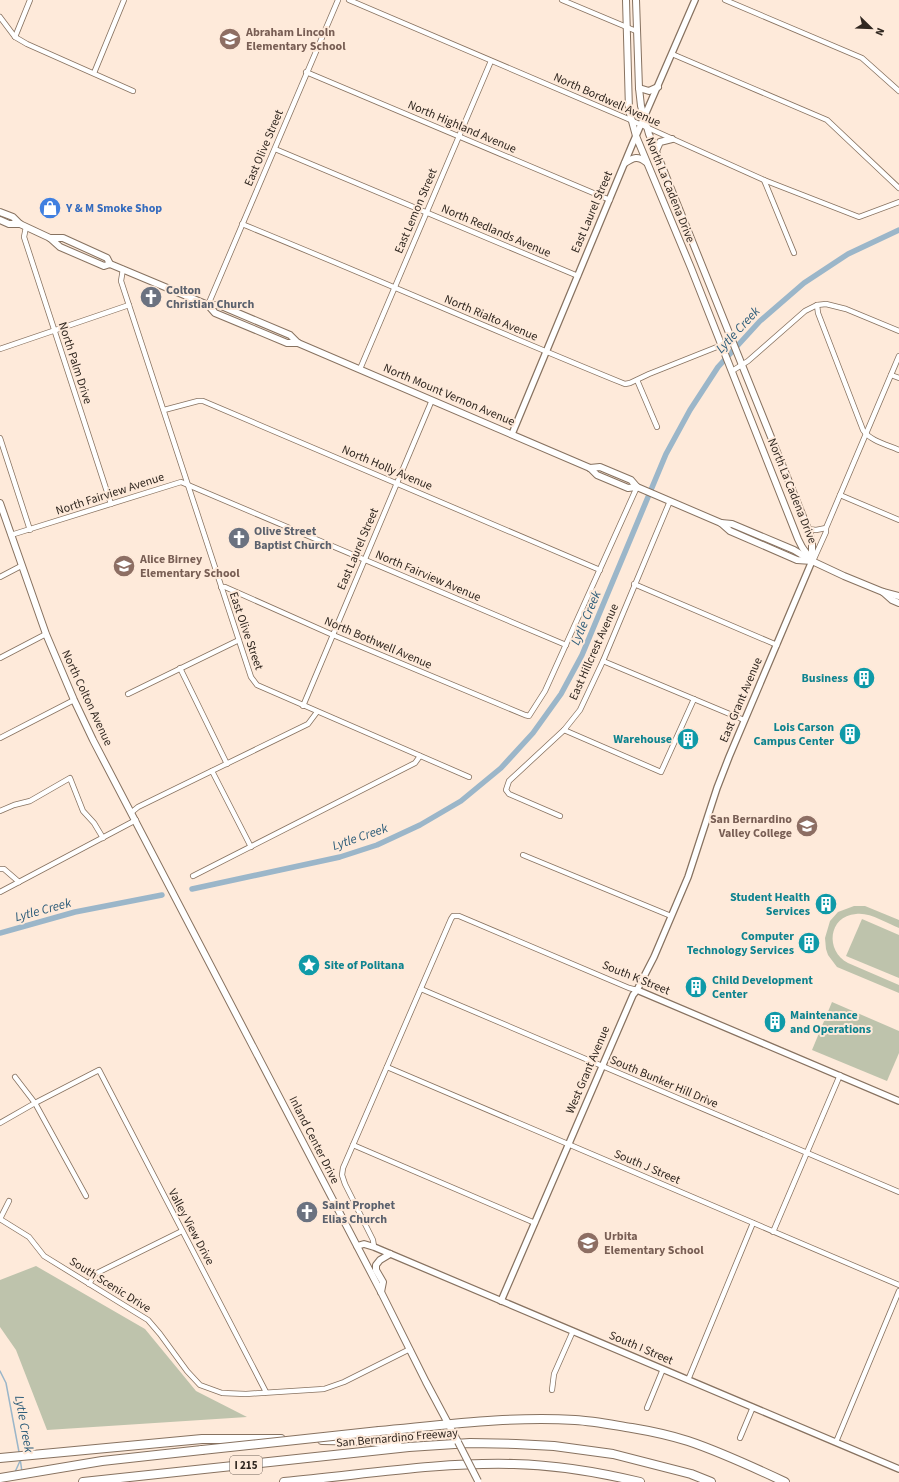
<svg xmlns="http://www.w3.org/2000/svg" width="899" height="1482" viewBox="0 0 899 1482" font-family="'Source Sans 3',sans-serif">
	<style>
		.green { fill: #bec3ac }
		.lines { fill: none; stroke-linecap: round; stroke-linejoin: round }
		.stream { stroke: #9bb6c9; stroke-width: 1.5 }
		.canal { stroke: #9bb6c9; stroke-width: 5.5 }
		.minor-casing { stroke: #877260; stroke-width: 6 }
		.tertiary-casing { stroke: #877260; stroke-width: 8 }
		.secondary-casing { stroke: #877260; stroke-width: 8 }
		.motorway-casing { stroke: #877260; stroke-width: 10 }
		.minor { stroke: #fff; stroke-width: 4.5 }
		.tertiary { stroke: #fff; stroke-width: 5.5 }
		.secondary { stroke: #fff; stroke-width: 6 }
		.motorway { stroke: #fff; stroke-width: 8 }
		.secondary-bridge-casing { stroke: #877260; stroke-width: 8; stroke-linecap: butt }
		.motorway-bridge-casing { stroke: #877260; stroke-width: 10; stroke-linecap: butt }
		.secondary-bridge { stroke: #fff; stroke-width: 6 }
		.motorway-bridge { stroke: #fff; stroke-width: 8 }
		.labels { text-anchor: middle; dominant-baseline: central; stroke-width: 4; stroke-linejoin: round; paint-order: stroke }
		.shield { fill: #feeada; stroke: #6e6258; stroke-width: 1 }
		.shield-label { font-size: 11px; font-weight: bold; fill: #302720 }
		.education-label { font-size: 12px; font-weight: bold; fill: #785e54; stroke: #feeada; text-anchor: start }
		.street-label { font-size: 12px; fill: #302720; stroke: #feeada }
		.shop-label { font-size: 12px; font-weight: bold; fill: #366cbe; stroke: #feeada; text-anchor: start }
		.worship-label { font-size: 12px; font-weight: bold; fill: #5b616d; stroke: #feeada; text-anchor: start }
		.culture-label { font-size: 12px; font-weight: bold; fill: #0d838f; stroke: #feeada; text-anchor: end }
		.water-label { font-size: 13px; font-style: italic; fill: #2e5d7a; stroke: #feeada }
	</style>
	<rect width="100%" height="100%" fill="#feeada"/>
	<g class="green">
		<path d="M 854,906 L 865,906 L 899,920 L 899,928 C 886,923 870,912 856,914 C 828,916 825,951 848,963 L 899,985 L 899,993 L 837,967 L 828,955 L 826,949 L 825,938 L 830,921 L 838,912 Z"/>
		<polygon points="862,919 899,935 899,978 846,956"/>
		<polygon points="832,1002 899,1031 899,1053 887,1081 812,1050"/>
		<polygon points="36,1266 145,1329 196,1391 247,1417 47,1430 16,1350 0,1327 0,1280"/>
	</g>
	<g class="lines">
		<g class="stream">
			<polyline points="0,1371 6,1383 19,1452"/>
			<polyline points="20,1458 22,1472"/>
			<polyline points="15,1472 20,1461"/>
		</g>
		<g class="canal">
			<polyline points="192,889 340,857 377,845 420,825 461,801 501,768 533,733 561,694 582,655 666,454 690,410 718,367 760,321 804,283 848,254 899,230"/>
			<polyline points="0,933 75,912 162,895"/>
		</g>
		<g class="minor-casing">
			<g id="minor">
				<polyline points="349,0 626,118 764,180 859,217 899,202"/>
				<polyline points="562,0 636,31"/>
				<polyline points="725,0 862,58 899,91"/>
				<polyline points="0,17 15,37 27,44 133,91"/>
				<polyline points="15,37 30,0"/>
				<polyline points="672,54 827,120 899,188"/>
				<polyline points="306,72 610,200"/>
				<polyline points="94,73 124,0"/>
				<polyline points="275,149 578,276"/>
				<polyline points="764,180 794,253"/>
				<path d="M 242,224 C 370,276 497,332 625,384 L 630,383 L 649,374 L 732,341"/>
				<polyline points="26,227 24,237 111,504"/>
				<polyline points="123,269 121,281 251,677 257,685 469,777"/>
				<polyline points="208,305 338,0"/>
				<path d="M 817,305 L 818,313 L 863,430 C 870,441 888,445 899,450"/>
				<polyline points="0,349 129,305"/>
				<polyline points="360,369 491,61"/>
				<polyline points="732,371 748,361 805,311 817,305 826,304 846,309 899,331"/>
				<polyline points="891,375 899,378"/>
				<polyline points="637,380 657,427"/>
				<polyline points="164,410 198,401 203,401 600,570"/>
				<polyline points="0,438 30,530"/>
				<polyline points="840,495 899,520"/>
				<polyline points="808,529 816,530 826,528"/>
				<polyline points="11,535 181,482 566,645"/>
				<polyline points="813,561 826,532 826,528 899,356"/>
				<polyline points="0,577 21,566"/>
				<polyline points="634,584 777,645"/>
				<polyline points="221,587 225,587 333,635 525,715 529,716 545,691 637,487"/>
				<polyline points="0,658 46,634"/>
				<polyline points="603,661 744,720"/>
				<polyline points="180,668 227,764"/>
				<polyline points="128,694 239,640"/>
				<polyline points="303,706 432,400"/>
				<polyline points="564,730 661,772 694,699"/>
				<polyline points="0,738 74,700"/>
				<polyline points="212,771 251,847"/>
				<polyline points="0,811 14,805 30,801 70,778 83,811 94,823 103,838"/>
				<polyline points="132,812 138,807 308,724 317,712"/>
				<polyline points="560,816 509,794 506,790 509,781 564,730 580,710 603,661 670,501"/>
				<polyline points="523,855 671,916"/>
				<polyline points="0,869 4,869 19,882"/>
				<polyline points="193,876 415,763 420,756"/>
				<polyline points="0,892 136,820"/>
				<polyline points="421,989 899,1192"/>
				<polyline points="387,1067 899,1285"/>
				<polyline points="15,1077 35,1103 86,1196"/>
				<polyline points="0,1123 35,1103 99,1070 266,1392"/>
				<polyline points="353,1145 535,1223"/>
				<polyline points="0,1219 29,1237 44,1256 148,1320 160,1334 187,1371 200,1385 222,1393 246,1394 324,1389 344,1382 410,1349"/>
				<polyline points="0,1219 9,1201"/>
				<polyline points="773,1232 840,1075"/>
				<polyline points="374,1247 373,1240 345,1184 342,1175 343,1168 451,919 453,916 459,916 629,988 637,990"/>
				<polyline points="89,1284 95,1274 182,1231"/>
				<polyline points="688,1380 753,1223"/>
				<polyline points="552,1390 554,1374 573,1331"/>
				<polyline points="647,1408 663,1369"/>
				<polyline points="740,1438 753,1407"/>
				<polyline points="836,1442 899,1291"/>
			</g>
		</g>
		<g class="tertiary-casing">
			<g id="tertiary">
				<polyline points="512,434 632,145 695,0"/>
				<polyline points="637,990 899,1101"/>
				<polyline points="357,1246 364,1244 374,1247 899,1469"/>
				<polyline points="501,1301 633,995 637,990 654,957 688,877 717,788 729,757 812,561"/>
			</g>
		</g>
		<g class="secondary-casing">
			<g id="secondary">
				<polyline points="626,0 629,110 636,136 691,268 798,539 802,547 812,561"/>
				<polyline points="636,0 639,88 641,106 649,134 808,529 812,542 812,561"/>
				<polyline points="639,88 649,91 658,87"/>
				<polyline points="656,151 660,142 672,139"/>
				<path d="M 625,163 C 634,157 638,156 646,162"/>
				<polyline points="0,212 13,217 20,224 50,238 60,247 104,266 110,264 208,305 219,305 290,335 298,343 590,468 597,475 628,488 637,487"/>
				<polyline points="0,220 9,224 20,224"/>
				<polyline points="50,238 63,238 107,258 110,264"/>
				<polyline points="208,305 215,313 287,343 298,343"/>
				<polyline points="590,468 600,467 631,480 637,487 721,523 730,531 797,560 812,561"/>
				<polyline points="0,503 46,634 74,700 93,740 381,1292 426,1382 458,1442"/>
				<polyline points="721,523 732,524 794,550 812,561 844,576 883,592 899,596"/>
				<polyline points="883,592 892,600 899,603"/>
				<polyline points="381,1292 383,1282 376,1270 376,1265 380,1260 390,1254"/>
			</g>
		</g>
		<g class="motorway-casing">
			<g id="motorway">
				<path d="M 379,1431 C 444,1425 509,1416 575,1420 C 594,1421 613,1425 632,1428 C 650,1431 669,1435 688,1441 C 721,1452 753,1467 785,1482"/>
				<polyline points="322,1440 371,1441 398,1446"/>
				<polyline points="0,1458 202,1439 281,1439"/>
				<polyline points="0,1478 102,1461 202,1450"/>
				<polyline points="83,1482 409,1447 470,1443 516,1444 554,1446 613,1454 691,1474 711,1482"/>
				<path d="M 284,1482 C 361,1475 437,1462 514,1464 C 556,1465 598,1472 640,1482"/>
			</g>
		</g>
		<use href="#minor" class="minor"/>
		<use href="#tertiary" class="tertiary"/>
		<use href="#secondary" class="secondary"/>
		<use href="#motorway" class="motorway"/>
		<g class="secondary-bridge-casing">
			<polyline id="secondary-bridge" points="458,1442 478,1481"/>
		</g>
		<g class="motorway-bridge-casing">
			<polyline id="motorway-bridge" points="202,1450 379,1431"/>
		</g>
		<use href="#secondary-bridge" class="secondary-bridge"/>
		<use href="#motorway-bridge" class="motorway-bridge"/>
	</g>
	<defs>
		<g id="school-disc" transform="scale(1.15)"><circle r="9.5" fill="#8d6e63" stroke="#feeada"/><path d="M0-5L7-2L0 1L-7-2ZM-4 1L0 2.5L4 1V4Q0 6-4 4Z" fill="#fff"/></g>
		<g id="shop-disc" transform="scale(1.15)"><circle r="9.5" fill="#3f7fe0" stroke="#feeada"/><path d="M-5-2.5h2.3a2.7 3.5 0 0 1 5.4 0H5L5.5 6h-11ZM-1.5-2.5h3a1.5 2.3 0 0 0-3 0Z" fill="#fff"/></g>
		<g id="church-disc" transform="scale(1.15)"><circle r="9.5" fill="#6b7280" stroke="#feeada"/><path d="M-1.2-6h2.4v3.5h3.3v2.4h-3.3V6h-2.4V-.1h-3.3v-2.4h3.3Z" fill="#fff"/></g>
		<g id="building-disc" transform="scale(1.15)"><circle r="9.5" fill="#0f9aa8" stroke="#feeada"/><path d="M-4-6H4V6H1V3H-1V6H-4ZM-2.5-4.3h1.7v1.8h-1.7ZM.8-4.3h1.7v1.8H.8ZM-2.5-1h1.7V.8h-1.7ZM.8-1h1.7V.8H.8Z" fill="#fff"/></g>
		<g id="university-disc" transform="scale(1.15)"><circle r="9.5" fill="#8d6e63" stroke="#feeada"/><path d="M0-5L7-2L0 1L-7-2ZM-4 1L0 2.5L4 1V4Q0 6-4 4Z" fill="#fff"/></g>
		<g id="sight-disc" transform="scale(1.15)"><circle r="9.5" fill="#0f9aa8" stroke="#feeada"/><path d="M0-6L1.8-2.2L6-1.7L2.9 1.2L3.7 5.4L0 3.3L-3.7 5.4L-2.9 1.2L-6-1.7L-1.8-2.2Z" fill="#fff"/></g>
	</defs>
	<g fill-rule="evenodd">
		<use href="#school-disc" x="230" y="39"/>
		<use href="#shop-disc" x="50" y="208"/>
		<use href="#church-disc" x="151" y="297"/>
		<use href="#church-disc" x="239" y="538"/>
		<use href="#school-disc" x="124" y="566"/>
		<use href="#building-disc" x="864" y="678"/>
		<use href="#building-disc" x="850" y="734"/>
		<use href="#building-disc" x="688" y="739"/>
		<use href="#university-disc" x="807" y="826"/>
		<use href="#building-disc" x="826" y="904"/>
		<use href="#building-disc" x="809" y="943"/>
		<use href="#sight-disc" x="309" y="965"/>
		<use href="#building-disc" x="696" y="987"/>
		<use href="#building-disc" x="775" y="1022"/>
		<use href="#church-disc" x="307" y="1212"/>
		<use href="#school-disc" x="588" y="1243"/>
	</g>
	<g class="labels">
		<rect class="shield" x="230" y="1456" width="32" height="18" rx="3"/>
		<g class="shield-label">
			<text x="246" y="1465">I 215</text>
		</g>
		<g class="education-label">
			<text x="246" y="32">Abraham Lincoln<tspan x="246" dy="14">Elementary School</tspan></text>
			<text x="140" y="559">Alice Birney<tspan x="140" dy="14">Elementary School</tspan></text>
			<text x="792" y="819" text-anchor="end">San Bernardino<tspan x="792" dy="14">Valley College</tspan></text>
			<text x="604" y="1236">Urbita<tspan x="604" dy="14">Elementary School</tspan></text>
		</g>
		<g class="street-label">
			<text transform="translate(607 100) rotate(24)">North Bordwell Avenue</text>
			<text transform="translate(462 127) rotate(23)">North Highland Avenue</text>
			<text transform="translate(264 148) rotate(-67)">East Olive Street</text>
			<text transform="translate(670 190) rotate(68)">North La Cadena Drive</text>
			<text transform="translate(416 211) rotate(-67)">East Lemon Street</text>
			<text transform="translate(592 212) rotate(-67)">East Laurel Street</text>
			<text transform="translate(496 231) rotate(23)">North Redlands Avenue</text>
			<text transform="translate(491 318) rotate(23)">North Rialto Avenue</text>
			<text transform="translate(75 363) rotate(72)">North Palm Drive</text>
			<text transform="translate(449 395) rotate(23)">North Mount Vernon Avenue</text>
			<text transform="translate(387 468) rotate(23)">North Holly Avenue</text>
			<text transform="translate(792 491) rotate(68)">North La Cadena Drive</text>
			<text transform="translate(110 494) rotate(-18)">North Fairview Avenue</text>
			<text transform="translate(358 549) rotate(-67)">East Laurel Street</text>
			<text transform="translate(428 576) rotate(23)">North Fairview Avenue</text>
			<text transform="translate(246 631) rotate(71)">East Olive Street</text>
			<text transform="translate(378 643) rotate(23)">North Bothwell Avenue</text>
			<text transform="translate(594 652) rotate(-66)">East Hillcrest Avenue</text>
			<text transform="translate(87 698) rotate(65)">North Colton Avenue</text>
			<text transform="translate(741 700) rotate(-67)">East Grant Avenue</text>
			<text transform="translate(636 978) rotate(22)">South K Street</text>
			<text transform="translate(588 1070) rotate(-67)">West Grant Avenue</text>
			<text transform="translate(664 1082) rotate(23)">South Bunker Hill Drive</text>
			<text transform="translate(314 1140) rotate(63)">Inland Center Drive</text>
			<text transform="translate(647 1167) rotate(23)">South J Street</text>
			<text transform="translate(191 1227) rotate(62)">Valley View Drive</text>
			<text transform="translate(110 1285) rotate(32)">South Scenic Drive</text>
			<text transform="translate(641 1348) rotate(23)">South I Street</text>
			<text transform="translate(397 1438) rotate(-5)">San Bernardino Freeway</text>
		</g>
		<g class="shop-label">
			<text x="66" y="208">Y &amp; M Smoke Shop</text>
		</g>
		<g class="worship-label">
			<text x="166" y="290">Colton<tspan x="166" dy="14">Christian Church</tspan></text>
			<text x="254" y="531">Olive Street<tspan x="254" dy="14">Baptist Church</tspan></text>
			<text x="322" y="1205">Saint Prophet<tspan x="322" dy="14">Elias Church</tspan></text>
		</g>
		<g class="culture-label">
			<text x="848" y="678">Business</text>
			<text x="834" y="727">Lois Carson<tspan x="834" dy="14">Campus Center</tspan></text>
			<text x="672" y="739">Warehouse</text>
			<text x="810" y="897">Student Health<tspan x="810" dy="14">Services</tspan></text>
			<text x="794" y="936">Computer<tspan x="794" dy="14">Technology Services</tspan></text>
			<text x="324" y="965" text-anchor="start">Site of Politana</text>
			<text x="712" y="980" text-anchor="start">Child Development<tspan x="712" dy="14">Center</tspan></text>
			<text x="790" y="1015" text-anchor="start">Maintenance<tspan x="790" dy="14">and Operations</tspan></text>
		</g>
		<g class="water-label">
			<text transform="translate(738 330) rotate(-47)">Lytle Creek</text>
			<text transform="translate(586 618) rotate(-67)">Lytle Creek</text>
			<text transform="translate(360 837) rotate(-19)">Lytle Creek</text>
			<text transform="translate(43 910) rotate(-15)">Lytle Creek</text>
			<text transform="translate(24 1424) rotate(80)">Lytle Creek</text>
		</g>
	</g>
	<g transform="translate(871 28) rotate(113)" stroke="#feeada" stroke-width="3" paint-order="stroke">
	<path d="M0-3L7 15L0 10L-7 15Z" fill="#302720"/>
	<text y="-6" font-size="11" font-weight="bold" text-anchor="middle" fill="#302720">N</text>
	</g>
</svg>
